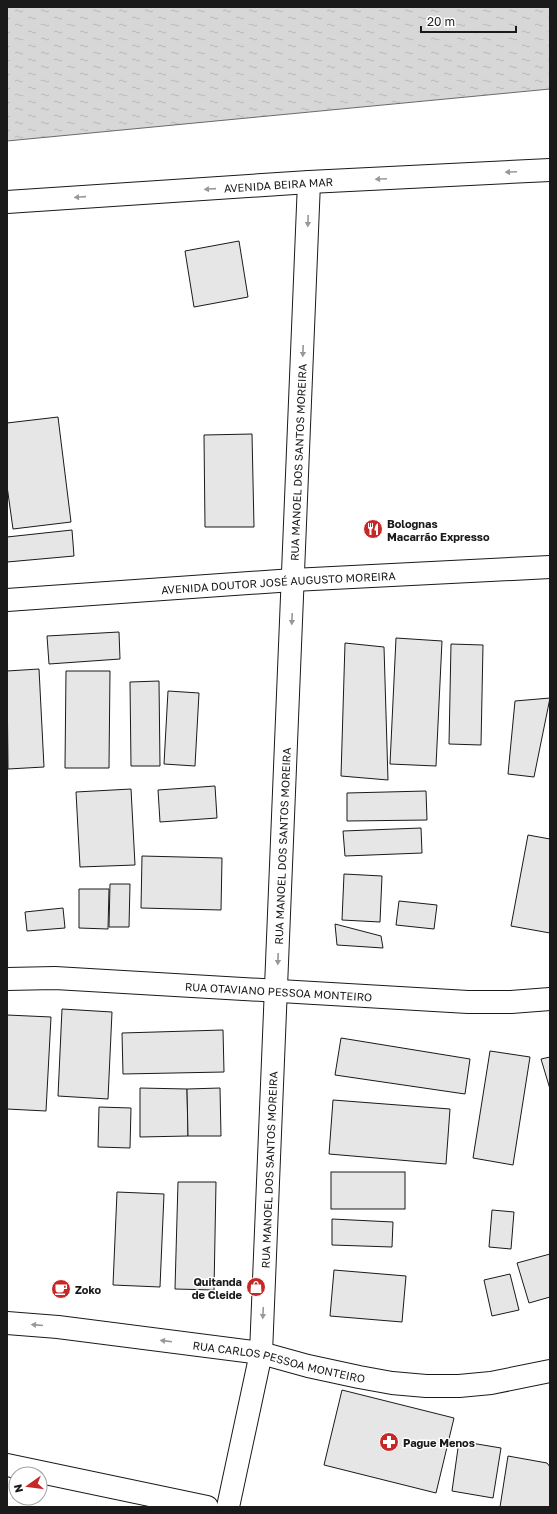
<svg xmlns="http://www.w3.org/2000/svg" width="557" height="1514" viewBox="0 0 557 1514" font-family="'Golos Text',sans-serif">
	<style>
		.water { fill: url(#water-ripples); stroke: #6a6a6a }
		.building { fill: #e6e6e6; stroke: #1a1a1a }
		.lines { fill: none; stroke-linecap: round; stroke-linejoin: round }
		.minor-casing { stroke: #1a1a1a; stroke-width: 24 }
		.major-casing { stroke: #1a1a1a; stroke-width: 24 }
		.minor { stroke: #fff; stroke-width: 22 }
		.major { stroke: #fff; stroke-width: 22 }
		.oneway { fill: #989898 }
		.labels { text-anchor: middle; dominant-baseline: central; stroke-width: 3; stroke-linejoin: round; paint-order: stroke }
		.street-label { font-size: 11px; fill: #1a1a1a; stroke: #fff }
		.poi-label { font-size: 11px; font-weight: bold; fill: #1a1a1a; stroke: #fff; text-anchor: start }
	</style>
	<defs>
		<pattern id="water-ripples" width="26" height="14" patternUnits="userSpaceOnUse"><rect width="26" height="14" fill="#d7d7d7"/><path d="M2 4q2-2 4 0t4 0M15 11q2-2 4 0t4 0" fill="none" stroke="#b8b8b8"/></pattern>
	</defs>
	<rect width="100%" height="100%" fill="#fff"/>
	<polygon class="water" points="7,7 550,7 550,89 7,141"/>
	<g class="building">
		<polygon points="239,241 248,297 194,307 185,251"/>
		<polygon points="58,417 71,522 13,529 7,486 7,423"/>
		<polygon points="252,434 254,527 205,527 204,435"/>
		<polygon points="72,530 74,556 7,562 7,537"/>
		<polygon points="119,632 120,659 49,664 47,636"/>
		<polygon points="396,638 442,641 436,766 390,764"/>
		<polygon points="345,643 384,647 388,780 341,776"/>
		<polygon points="451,644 483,645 481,745 449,744"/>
		<polygon points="39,669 44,767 8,769 7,671"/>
		<polygon points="66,671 110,671 109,768 65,768"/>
		<polygon points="159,681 160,766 131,766 130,682"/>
		<polygon points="168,691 199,693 195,766 164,764"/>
		<polygon points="550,698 534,777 508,774 515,701"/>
		<polygon points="215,786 217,818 160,822 158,790"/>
		<polygon points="131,789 135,865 80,867 76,792"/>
		<polygon points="426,791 427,820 347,821 347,793"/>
		<polygon points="421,828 422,853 345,856 343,831"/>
		<polygon points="528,835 550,839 550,933 511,926"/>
		<polygon points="142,856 222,858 221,910 141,908"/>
		<polygon points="344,874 382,876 380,922 342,920"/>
		<polygon points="110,884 130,884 129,927 109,927"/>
		<polygon points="79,889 109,889 108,929 79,928"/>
		<polygon points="399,901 437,905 434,929 396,925"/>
		<polygon points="63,908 65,928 27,931 25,912"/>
		<polygon points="335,924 381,936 383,948 337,945"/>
		<polygon points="62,1009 112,1012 108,1099 58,1096"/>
		<polygon points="7,1015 51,1017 46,1111 7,1109"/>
		<polygon points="223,1030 224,1072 123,1074 122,1033"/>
		<polygon points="341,1038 470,1059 465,1094 335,1075"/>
		<polygon points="490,1051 530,1057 513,1165 473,1158"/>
		<polygon points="550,1057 550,1089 541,1059"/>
		<polygon points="140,1088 187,1089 188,1136 140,1137"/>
		<polygon points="220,1088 221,1136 188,1136 187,1089"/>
		<polygon points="333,1100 450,1109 446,1164 329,1154"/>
		<polygon points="99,1107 131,1108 130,1148 98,1147"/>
		<rect x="331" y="1172" width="74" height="37"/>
		<polygon points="178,1182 216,1182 214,1290 175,1289"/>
		<polygon points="117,1192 164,1194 160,1287 113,1285"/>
		<polygon points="492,1210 514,1212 511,1249 489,1247"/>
		<polygon points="332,1219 393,1222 392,1247 332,1245"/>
		<polygon points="550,1254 550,1297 529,1303 517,1263"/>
		<polygon points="334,1270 406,1276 402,1322 330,1316"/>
		<polygon points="510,1274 519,1310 492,1316 484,1280"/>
		<polygon points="342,1390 454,1418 436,1493 324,1465"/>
		<polygon points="459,1441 501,1448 493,1498 452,1491"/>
		<polygon points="508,1456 547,1463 550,1467 550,1507 500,1507"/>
	</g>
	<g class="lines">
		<g class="minor-casing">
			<g id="minor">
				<path id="s1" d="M 7,979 L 55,978 L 468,1002 L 511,1002 L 550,999"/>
				<path id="s2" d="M 7,1323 L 58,1327 L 261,1353 L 308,1366 L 359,1377 L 392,1383 L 426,1386 L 459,1386 L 491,1383 L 550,1371"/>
				<path id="s3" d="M 228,1507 L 261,1353 L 309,182"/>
			</g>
		</g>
		<g class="major-casing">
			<g id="major">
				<path id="s4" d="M 7,202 L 309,182 L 550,170"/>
				<path id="s5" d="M 7,600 L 293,580 L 550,567"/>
				<polyline points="7,1465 207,1507"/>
			</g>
		</g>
		<use href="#minor" class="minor"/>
		<use href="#major" class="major"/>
	</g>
	<defs><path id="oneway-solid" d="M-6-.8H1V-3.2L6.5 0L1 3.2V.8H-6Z"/></defs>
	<g class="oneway">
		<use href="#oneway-solid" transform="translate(511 172) rotate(177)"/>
		<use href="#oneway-solid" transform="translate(381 179) rotate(177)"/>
		<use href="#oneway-solid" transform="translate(210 189) rotate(176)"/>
		<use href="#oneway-solid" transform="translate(80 197) rotate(176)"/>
		<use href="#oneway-solid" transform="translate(308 221) rotate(92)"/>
		<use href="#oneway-solid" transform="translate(303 351) rotate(92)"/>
		<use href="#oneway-solid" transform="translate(292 619) rotate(92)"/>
		<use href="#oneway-solid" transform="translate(278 959) rotate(92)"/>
		<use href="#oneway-solid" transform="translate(263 1313) rotate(93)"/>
		<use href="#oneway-solid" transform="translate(37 1325) rotate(-175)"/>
		<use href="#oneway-solid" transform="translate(166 1341) rotate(-173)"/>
	</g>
	<defs>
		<g id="restaurant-disc" transform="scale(1)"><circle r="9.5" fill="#c62828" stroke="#fff"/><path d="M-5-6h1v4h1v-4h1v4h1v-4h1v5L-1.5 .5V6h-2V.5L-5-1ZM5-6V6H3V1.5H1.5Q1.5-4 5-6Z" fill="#fff"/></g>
		<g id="shop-disc" transform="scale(1)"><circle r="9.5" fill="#c62828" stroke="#fff"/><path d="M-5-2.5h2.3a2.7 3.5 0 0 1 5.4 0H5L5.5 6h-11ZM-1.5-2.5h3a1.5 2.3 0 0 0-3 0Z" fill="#fff"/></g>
		<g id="cafe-disc" transform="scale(1)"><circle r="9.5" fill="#c62828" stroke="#fff"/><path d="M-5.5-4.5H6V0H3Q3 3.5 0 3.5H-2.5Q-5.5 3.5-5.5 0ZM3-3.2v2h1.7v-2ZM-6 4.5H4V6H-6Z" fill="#fff"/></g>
		<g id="pharmacy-disc" transform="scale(1)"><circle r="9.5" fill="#c62828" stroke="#fff"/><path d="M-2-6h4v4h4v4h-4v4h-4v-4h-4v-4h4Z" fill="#fff"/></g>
	</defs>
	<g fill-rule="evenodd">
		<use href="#restaurant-disc" x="373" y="529"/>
		<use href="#shop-disc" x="256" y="1287"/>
		<use href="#cafe-disc" x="61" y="1289"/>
		<use href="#pharmacy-disc" x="389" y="1442"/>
	</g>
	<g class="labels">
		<g class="street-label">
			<text stroke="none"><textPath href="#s4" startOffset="272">AVENIDA BEIRA MAR</textPath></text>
			<text stroke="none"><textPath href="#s3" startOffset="1049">RUA MANOEL DOS SANTOS MOREIRA</textPath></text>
			<text stroke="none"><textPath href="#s5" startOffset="272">AVENIDA DOUTOR JOSÉ AUGUSTO MOREIRA</textPath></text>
			<text stroke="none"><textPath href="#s3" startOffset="665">RUA MANOEL DOS SANTOS MOREIRA</textPath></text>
			<text stroke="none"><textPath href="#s1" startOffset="272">RUA OTAVIANO PESSOA MONTEIRO</textPath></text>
			<text stroke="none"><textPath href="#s3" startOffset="341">RUA MANOEL DOS SANTOS MOREIRA</textPath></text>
			<text stroke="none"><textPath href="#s2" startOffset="275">RUA CARLOS PESSOA MONTEIRO</textPath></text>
		</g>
		<g class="poi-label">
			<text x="387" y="523">Bolognas<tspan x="387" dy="13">Macarrão Expresso</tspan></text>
			<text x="242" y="1281" text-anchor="end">Quitanda<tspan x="242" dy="13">de Cleide</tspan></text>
			<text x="75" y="1289">Zoko</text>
			<text x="403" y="1442">Pague Menos</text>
		</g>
	</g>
	<rect width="557" height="1514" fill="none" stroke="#1a1a1a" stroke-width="16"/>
	<g transform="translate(28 1486) rotate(256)"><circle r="19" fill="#ffffff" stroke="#a3a3a3"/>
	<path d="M0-3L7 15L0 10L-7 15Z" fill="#c62828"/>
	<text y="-6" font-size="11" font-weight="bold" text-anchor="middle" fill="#1a1a1a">N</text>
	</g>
	<path d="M421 26v6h95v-6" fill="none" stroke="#1a1a1a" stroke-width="2"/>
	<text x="427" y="26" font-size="12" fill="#1a1a1a" stroke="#ffffff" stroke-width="3" paint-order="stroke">20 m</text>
</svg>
